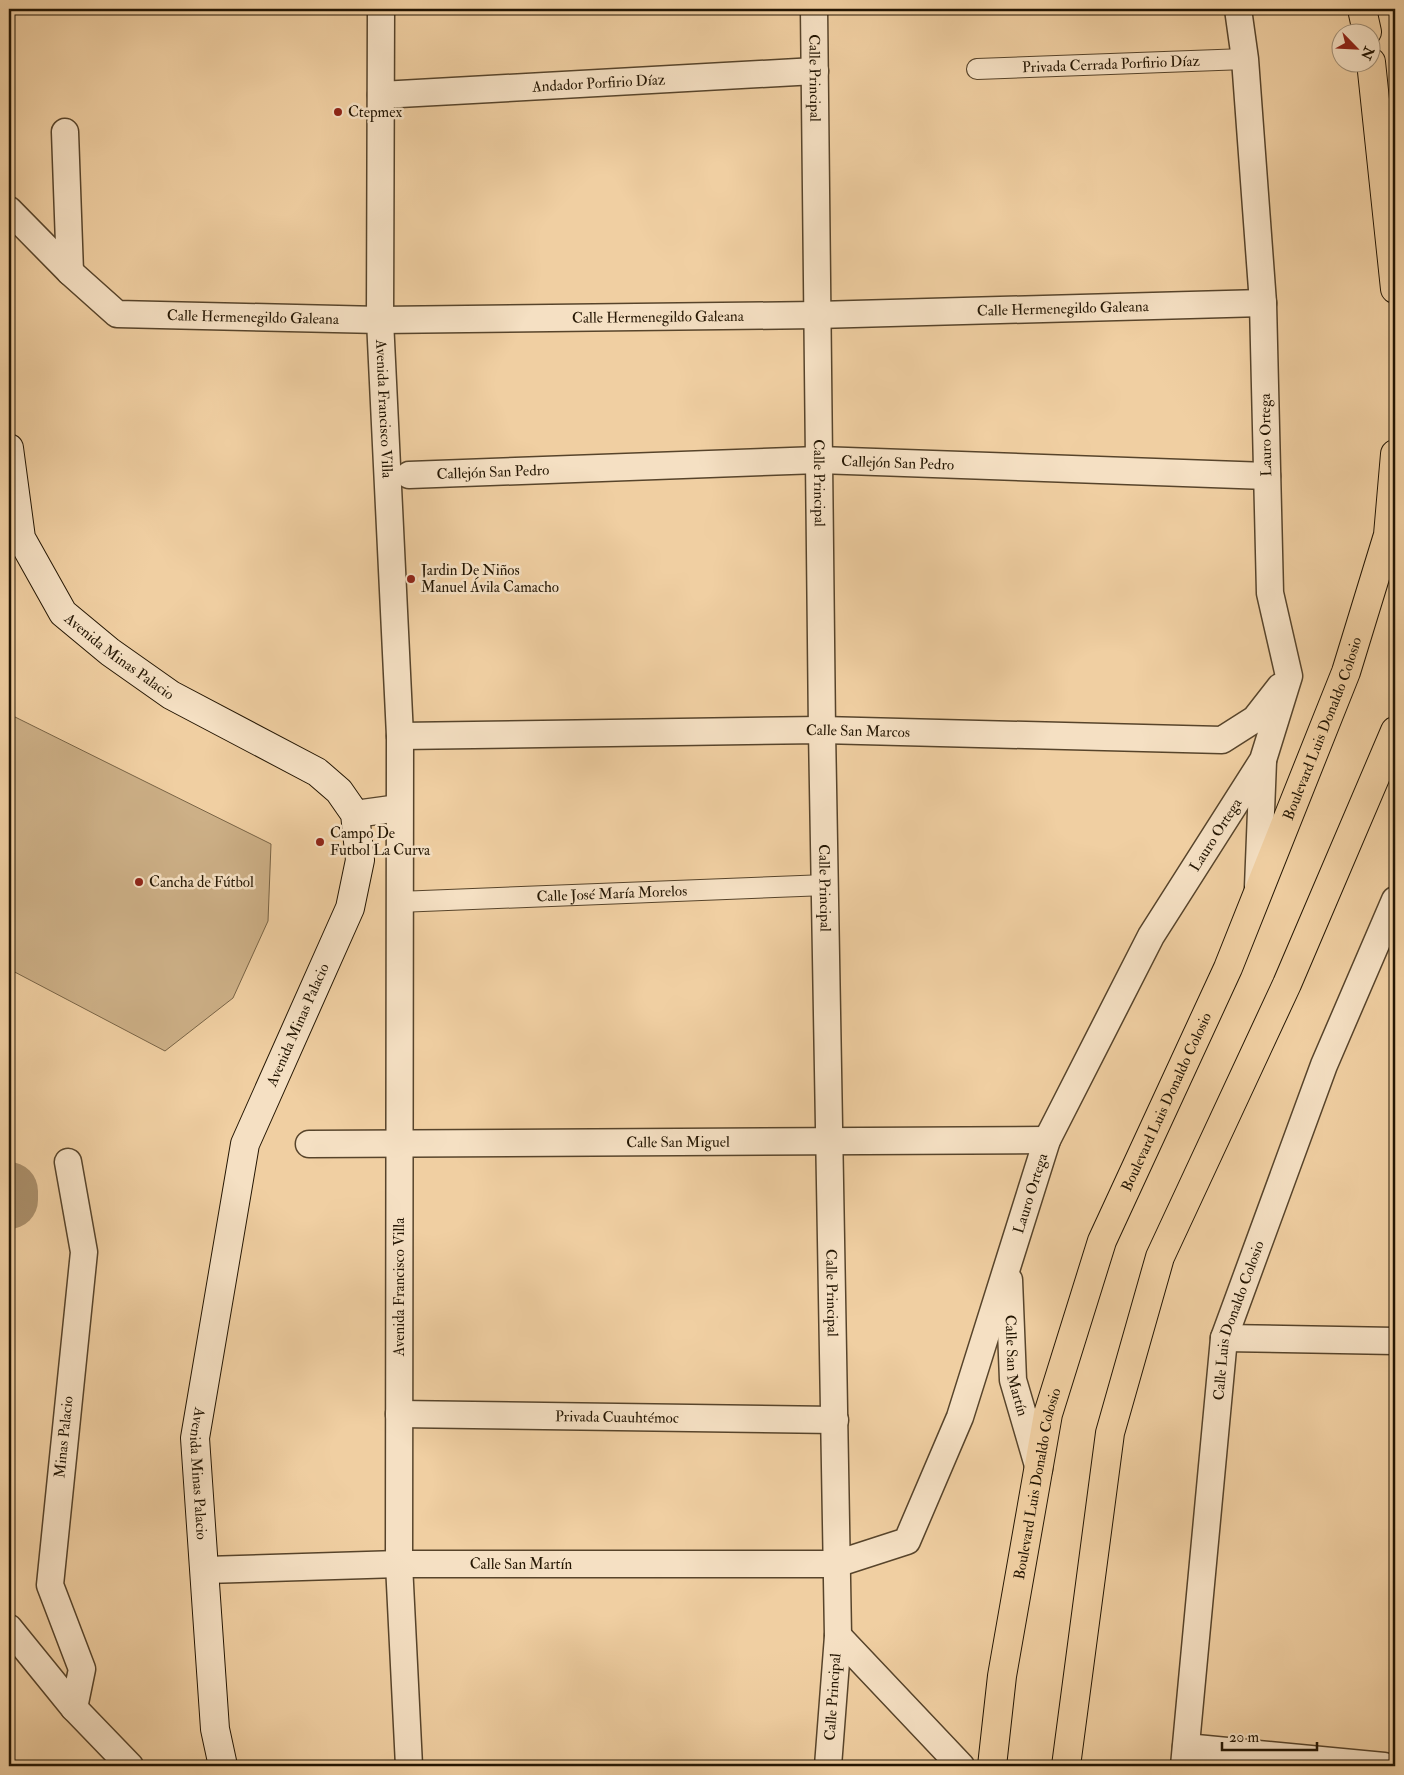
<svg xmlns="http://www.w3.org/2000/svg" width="1404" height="1775" viewBox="0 0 1404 1775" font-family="'IM FELL Double Pica',serif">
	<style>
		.green { fill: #cdb087; stroke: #786345 }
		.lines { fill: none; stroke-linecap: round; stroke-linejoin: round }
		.river { stroke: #ab906c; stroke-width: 58 }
		.pedestrian-casing { stroke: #57442b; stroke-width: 22 }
		.minor-casing { stroke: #57442b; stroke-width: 29 }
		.secondary-casing { stroke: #241603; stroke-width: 30 }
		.trunk-casing { stroke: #241603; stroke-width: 30 }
		.pedestrian { stroke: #f5e0c3; stroke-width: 20 }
		.minor { stroke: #f5e0c3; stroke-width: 26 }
		.secondary { stroke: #f5e0c3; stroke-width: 28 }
		.trunk { stroke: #f0cfa2; stroke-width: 28 }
		.poi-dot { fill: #8f2418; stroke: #f5e0c3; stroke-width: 2 }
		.labels { text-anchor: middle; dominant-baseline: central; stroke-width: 5; stroke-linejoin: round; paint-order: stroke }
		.street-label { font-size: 15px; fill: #241603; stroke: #f5e0c3 }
		.poi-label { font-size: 15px; fill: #241603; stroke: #f5e0c3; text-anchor: start }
	</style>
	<rect width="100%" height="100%" fill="#f0cfa2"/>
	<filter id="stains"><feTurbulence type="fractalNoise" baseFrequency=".004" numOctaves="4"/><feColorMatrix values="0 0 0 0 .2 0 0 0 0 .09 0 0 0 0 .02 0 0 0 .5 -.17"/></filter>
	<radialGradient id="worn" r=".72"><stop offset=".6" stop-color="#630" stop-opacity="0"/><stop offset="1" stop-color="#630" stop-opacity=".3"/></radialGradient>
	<polygon class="green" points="9,714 271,844 268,921 233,998 165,1051 9,969"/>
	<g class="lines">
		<polyline class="river" points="9,1191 9,1200"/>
		<g class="pedestrian-casing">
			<g id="pedestrian">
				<path id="s1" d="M 977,69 L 1245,59"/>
				<path id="s2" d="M 398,902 L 826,885"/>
			</g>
		</g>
		<g class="minor-casing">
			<g id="minor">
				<path id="s3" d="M 381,9 L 380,320 L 400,736 L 399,1564 L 409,1766"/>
				<path id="s4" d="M 814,9 L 822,730 L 838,1636 L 828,1766"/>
				<path id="s5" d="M 381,95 L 815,71"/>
				<polyline points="65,132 70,272"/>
				<path id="s6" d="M 9,210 L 70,272 L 117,314 L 380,320 L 817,315 L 1263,303"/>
				<path id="s7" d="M 409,475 L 819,460 L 1267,476"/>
				<path id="s8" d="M 400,736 L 822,730 L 1222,740 L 1255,719 L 1280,687"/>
				<polyline points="355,814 399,808"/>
				<polyline points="1258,887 1263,761"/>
				<path id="s9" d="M 309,1144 L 1047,1140"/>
				<polyline points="68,1162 84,1252 50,1585 82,1669 74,1708"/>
				<path id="s10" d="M 1009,1280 L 1013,1380 L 1039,1469"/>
				<polyline points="1224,1338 1395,1341"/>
				<path id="s11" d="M 399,1414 L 835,1420"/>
				<path id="s12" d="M 206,1570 L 399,1564 L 836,1564 L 907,1541 L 960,1417 L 1047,1140 L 1151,936 L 1263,760 L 1289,676 L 1270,593 L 1263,303 L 1245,59 L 1238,9"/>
				<polyline points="9,1628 74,1708 130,1766"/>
				<polyline points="838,1636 961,1766"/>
				<polyline points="1186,1747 1384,1766"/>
				<path id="s13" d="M 1184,1766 L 1224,1338 L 1324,1065 L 1395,900"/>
			</g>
		</g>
		<g class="secondary-casing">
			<g id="secondary">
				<path id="s14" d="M 9,448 L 21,538 L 63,613 L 110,652 L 171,695 L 317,772 L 339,791 L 355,814 L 360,860 L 350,908 L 245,1144 L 195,1438 L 215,1729 L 223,1766"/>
			</g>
		</g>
		<g class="trunk-casing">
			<g id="trunk">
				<polyline points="1362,9 1367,32"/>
				<polyline points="1371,62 1395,289"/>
				<path id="s15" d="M 992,1766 L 1002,1676 L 1048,1414 L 1102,1241 L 1228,968 L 1346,672 L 1388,535 L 1395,454"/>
				<polyline points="1066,1766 1110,1433 1160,1257 1287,984 1395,731"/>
			</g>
		</g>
		<use href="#pedestrian" class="pedestrian"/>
		<use href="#minor" class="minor"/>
		<use href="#secondary" class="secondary"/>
		<use href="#trunk" class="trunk"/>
	</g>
	<g class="poi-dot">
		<circle cx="338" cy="112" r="5"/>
		<circle cx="411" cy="579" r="5"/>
		<circle cx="320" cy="842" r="5"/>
		<circle cx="139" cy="882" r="5"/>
	</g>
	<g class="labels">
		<g class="street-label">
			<text stroke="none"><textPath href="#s1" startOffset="134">Privada Cerrada Porfirio Díaz</textPath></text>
			<text stroke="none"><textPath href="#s4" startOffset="69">Calle Principal</textPath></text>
			<text stroke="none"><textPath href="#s5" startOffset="218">Andador Porfirio Díaz</textPath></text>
			<text stroke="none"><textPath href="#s6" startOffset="1096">Calle Hermenegildo Galeana</textPath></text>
			<text stroke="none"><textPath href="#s6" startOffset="286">Calle Hermenegildo Galeana</textPath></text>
			<text stroke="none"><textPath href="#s6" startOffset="691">Calle Hermenegildo Galeana</textPath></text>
			<text stroke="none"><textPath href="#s3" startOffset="400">Avenida Francisco Villa</textPath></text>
			<text transform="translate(1266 435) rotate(-91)">Lauro Ortega</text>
			<text stroke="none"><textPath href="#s7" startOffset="489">Callejón San Pedro</textPath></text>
			<text stroke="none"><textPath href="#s7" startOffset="84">Callejón San Pedro</textPath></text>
			<text stroke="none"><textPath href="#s4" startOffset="474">Calle Principal</textPath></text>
			<text stroke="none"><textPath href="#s14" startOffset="248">Avenida Minas Palacio</textPath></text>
			<text stroke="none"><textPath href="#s15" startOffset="1096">Boulevard Luis Donaldo Colosio</textPath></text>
			<text stroke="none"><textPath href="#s8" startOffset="458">Calle San Marcos</textPath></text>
			<text stroke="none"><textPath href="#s12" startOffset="1479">Lauro Ortega</textPath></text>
			<text stroke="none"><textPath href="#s4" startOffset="879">Calle Principal</textPath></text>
			<text stroke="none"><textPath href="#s2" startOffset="214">Calle José María Morelos</textPath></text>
			<text transform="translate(298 1025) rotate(-66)">Avenida Minas Palacio</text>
			<text stroke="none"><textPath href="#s15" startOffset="691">Boulevard Luis Donaldo Colosio</textPath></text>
			<text stroke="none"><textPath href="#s9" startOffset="369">Calle San Miguel</textPath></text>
			<text stroke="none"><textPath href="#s12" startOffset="1074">Lauro Ortega</textPath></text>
			<text transform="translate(399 1287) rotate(-90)">Avenida Francisco Villa</text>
			<text stroke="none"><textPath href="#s4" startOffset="1284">Calle Principal</textPath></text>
			<text stroke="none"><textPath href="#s13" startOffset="450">Calle Luis Donaldo Colosio</textPath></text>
			<text stroke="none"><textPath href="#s10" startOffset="86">Calle San Martín</textPath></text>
			<text stroke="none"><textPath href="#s11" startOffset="218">Privada Cuauhtémoc</textPath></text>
			<text transform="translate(64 1437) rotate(-84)">Minas Palacio</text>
			<text stroke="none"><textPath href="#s14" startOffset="1222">Avenida Minas Palacio</textPath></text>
			<text stroke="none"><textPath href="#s15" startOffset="286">Boulevard Luis Donaldo Colosio</textPath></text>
			<text stroke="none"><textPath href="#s12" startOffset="315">Calle San Martín</textPath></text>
			<text transform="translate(833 1697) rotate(-86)">Calle Principal</text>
		</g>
		<g class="poi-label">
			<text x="348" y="112">Ctepmex</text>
			<text x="421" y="570">Jardin De Niños<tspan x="421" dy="17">Manuel Ávila Camacho</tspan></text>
			<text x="330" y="833">Campo De<tspan x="330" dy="17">Futbol La Curva</tspan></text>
			<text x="149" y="882">Cancha de Fútbol</text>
		</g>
	</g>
	<rect width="1404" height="1775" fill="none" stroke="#f0cfa2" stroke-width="30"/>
	<rect x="10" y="10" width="1384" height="1755" fill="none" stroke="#241603" stroke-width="2.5"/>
	<rect x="15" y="15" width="1374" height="1745" fill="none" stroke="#241603"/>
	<g transform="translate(1356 48) rotate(114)"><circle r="24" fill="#f5e0c3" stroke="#a18f76"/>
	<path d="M0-4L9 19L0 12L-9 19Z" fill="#8f2418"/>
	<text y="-8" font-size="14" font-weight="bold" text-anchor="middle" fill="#241603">N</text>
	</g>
	<path d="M1222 1742v8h95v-8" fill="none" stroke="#241603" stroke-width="2.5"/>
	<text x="1229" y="1742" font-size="15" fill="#241603" stroke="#f5e0c3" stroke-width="4" paint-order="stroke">20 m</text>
	<rect width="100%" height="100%" filter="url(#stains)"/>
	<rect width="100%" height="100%" fill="url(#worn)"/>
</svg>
